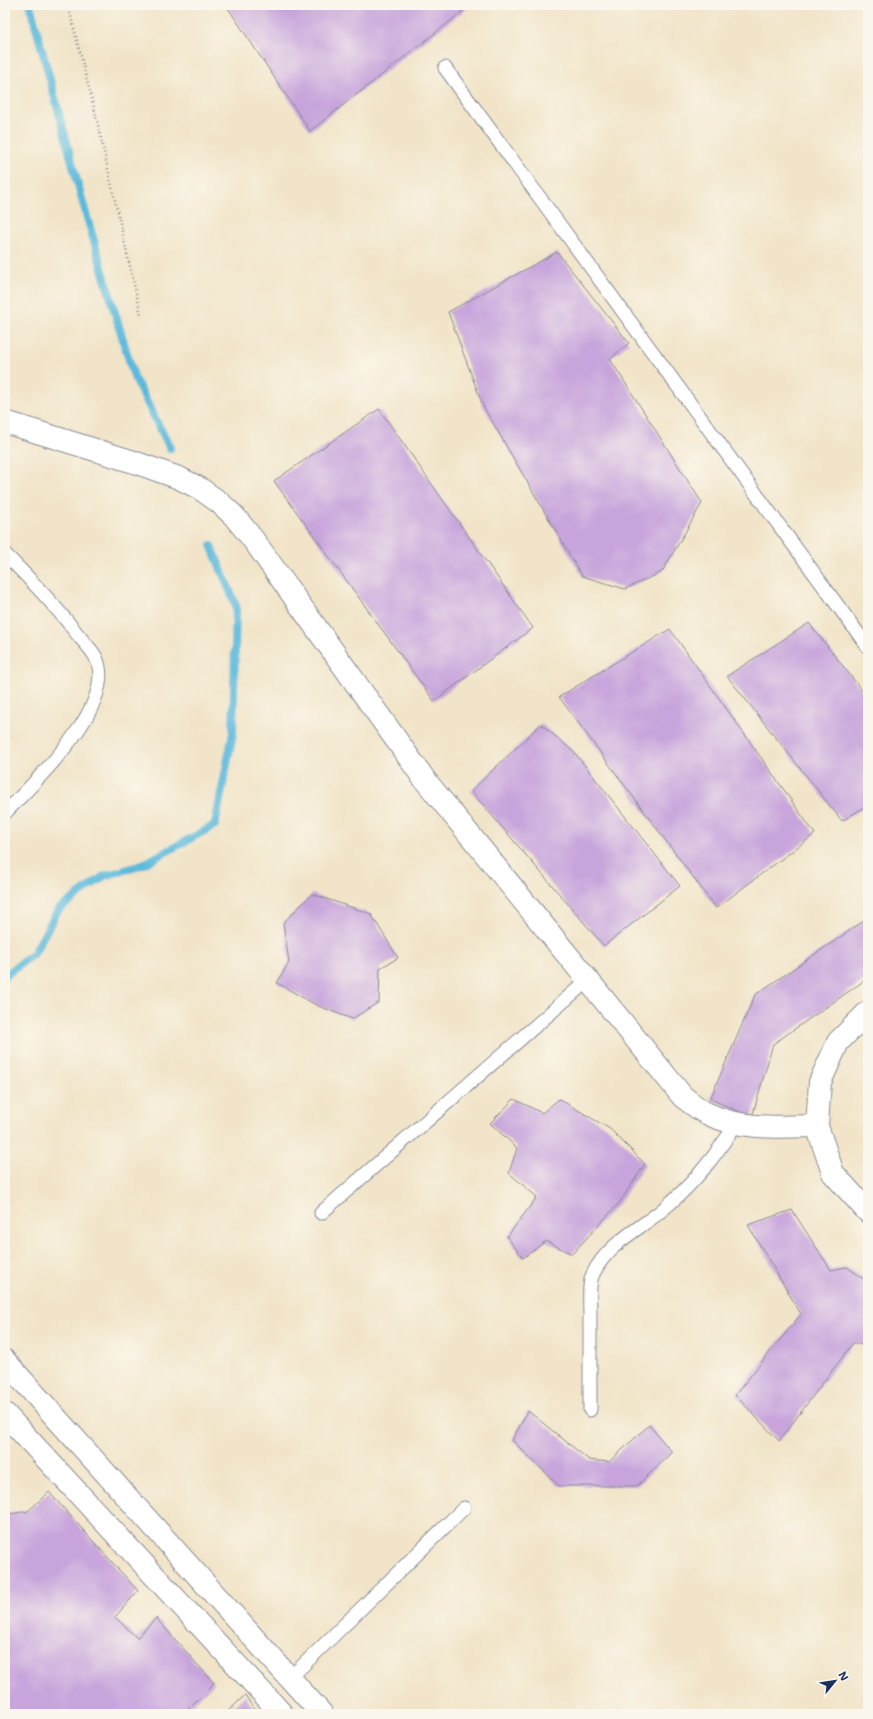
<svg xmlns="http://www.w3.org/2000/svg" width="873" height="1719" viewBox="0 0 873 1719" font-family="'Shantell Sans',sans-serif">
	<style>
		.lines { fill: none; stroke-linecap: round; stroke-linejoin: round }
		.stream { stroke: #5dbadb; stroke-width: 8 }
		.building { fill: #c7a4dc }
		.lane-casing { stroke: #868a93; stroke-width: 15 }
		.street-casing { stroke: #868a93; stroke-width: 24 }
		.path { stroke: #868a93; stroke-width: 2.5; stroke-dasharray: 1 3; stroke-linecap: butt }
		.lane { stroke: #fff; stroke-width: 13 }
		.street { stroke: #fff; stroke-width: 22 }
	</style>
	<rect width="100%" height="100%" fill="#fbf7ec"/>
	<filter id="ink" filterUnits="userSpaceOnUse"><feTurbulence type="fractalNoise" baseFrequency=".025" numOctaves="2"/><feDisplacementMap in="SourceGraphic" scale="8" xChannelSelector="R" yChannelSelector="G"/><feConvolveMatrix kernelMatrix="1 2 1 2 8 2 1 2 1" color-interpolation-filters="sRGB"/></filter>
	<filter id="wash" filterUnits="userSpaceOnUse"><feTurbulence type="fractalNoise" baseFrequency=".012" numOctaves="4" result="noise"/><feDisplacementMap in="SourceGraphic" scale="16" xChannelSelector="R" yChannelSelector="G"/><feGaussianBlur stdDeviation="0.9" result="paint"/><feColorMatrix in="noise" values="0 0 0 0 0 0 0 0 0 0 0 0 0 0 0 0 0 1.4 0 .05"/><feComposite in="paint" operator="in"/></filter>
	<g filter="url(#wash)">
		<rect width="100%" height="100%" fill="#f1e4c8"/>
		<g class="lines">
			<g class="stream">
				<polyline points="30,5 86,214 134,377 170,448"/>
				<polyline points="5,976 34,953 58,910 104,876 142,865 215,825 233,733 236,606 211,545"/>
			</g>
		</g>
		<g id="blocks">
			<g class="building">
				<polygon points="226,5 471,5 310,131"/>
				<polygon points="557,252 629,343 610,359 702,503 662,572 625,589 582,576 483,406 448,312"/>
				<polygon points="379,409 533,628 434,701 274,481"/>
				<polygon points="809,623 868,698 868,805 842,821 727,676"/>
				<polygon points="670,629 815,834 716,908 559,697"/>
				<polygon points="541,724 574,752 680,886 604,946 471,791"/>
				<polygon points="312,894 371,914 398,958 380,968 379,1002 352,1019 316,1005 277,983 289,962 283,923"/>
				<polygon points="868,918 868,978 773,1044 752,1117 710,1099 755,995"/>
				<polygon points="514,1099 542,1113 559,1099 610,1129 645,1164 620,1202 572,1254 546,1241 523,1258 507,1237 537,1197 509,1173 517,1148 490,1123"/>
				<polygon points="792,1210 831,1270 847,1267 868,1282 868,1346 853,1343 779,1441 735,1395 801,1314 748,1225"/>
				<polygon points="528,1411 589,1460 609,1462 649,1425 672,1452 637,1486 559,1486 512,1440"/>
				<polygon points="49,1492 138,1591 115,1617 137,1638 156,1618 214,1683 183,1714 5,1714 5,1510 9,1514 28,1511"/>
				<polygon points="245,1695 257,1714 224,1714 234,1706"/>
			</g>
		</g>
	</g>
	<g filter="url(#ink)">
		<use href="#blocks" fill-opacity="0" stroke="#868a93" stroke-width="1"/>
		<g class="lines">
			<g class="lane-casing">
				<g id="lane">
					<polyline points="445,68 868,647"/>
					<path d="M 5,554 C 31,580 56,606 78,635 C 84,642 91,649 95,656 C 121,703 34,782 5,813"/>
					<polyline points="321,1213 588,980"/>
					<path d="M 590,1410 C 590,1378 590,1347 590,1316 C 590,1305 588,1283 593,1274 C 608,1242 643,1228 668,1205 C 697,1180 715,1156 736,1124"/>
					<polyline points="290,1678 464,1508"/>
				</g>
			</g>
			<g class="street-casing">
				<g id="street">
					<path d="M 5,422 L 134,462 L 179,478 L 199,488 L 219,502 L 234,516 L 252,538 L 425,780 L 683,1097 C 690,1102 698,1109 706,1113 C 740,1130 779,1127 817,1126"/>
					<polyline points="868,1012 838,1042 820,1082 817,1126 833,1173 868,1212"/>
					<polyline points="5,1361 322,1714"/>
					<polyline points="5,1414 282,1714"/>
				</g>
			</g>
			<polyline class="path" points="68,5 95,112 141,315"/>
			<use href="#lane" class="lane"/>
			<use href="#street" class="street"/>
		</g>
	</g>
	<rect width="873" height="1719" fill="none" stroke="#fbf7ec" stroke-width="20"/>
	<g transform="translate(835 1681) rotate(60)" stroke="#fbf7ec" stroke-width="3" paint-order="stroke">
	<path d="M0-3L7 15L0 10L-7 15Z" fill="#1b2f5e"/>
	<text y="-6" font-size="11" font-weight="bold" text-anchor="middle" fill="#1b2f5e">N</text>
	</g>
</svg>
